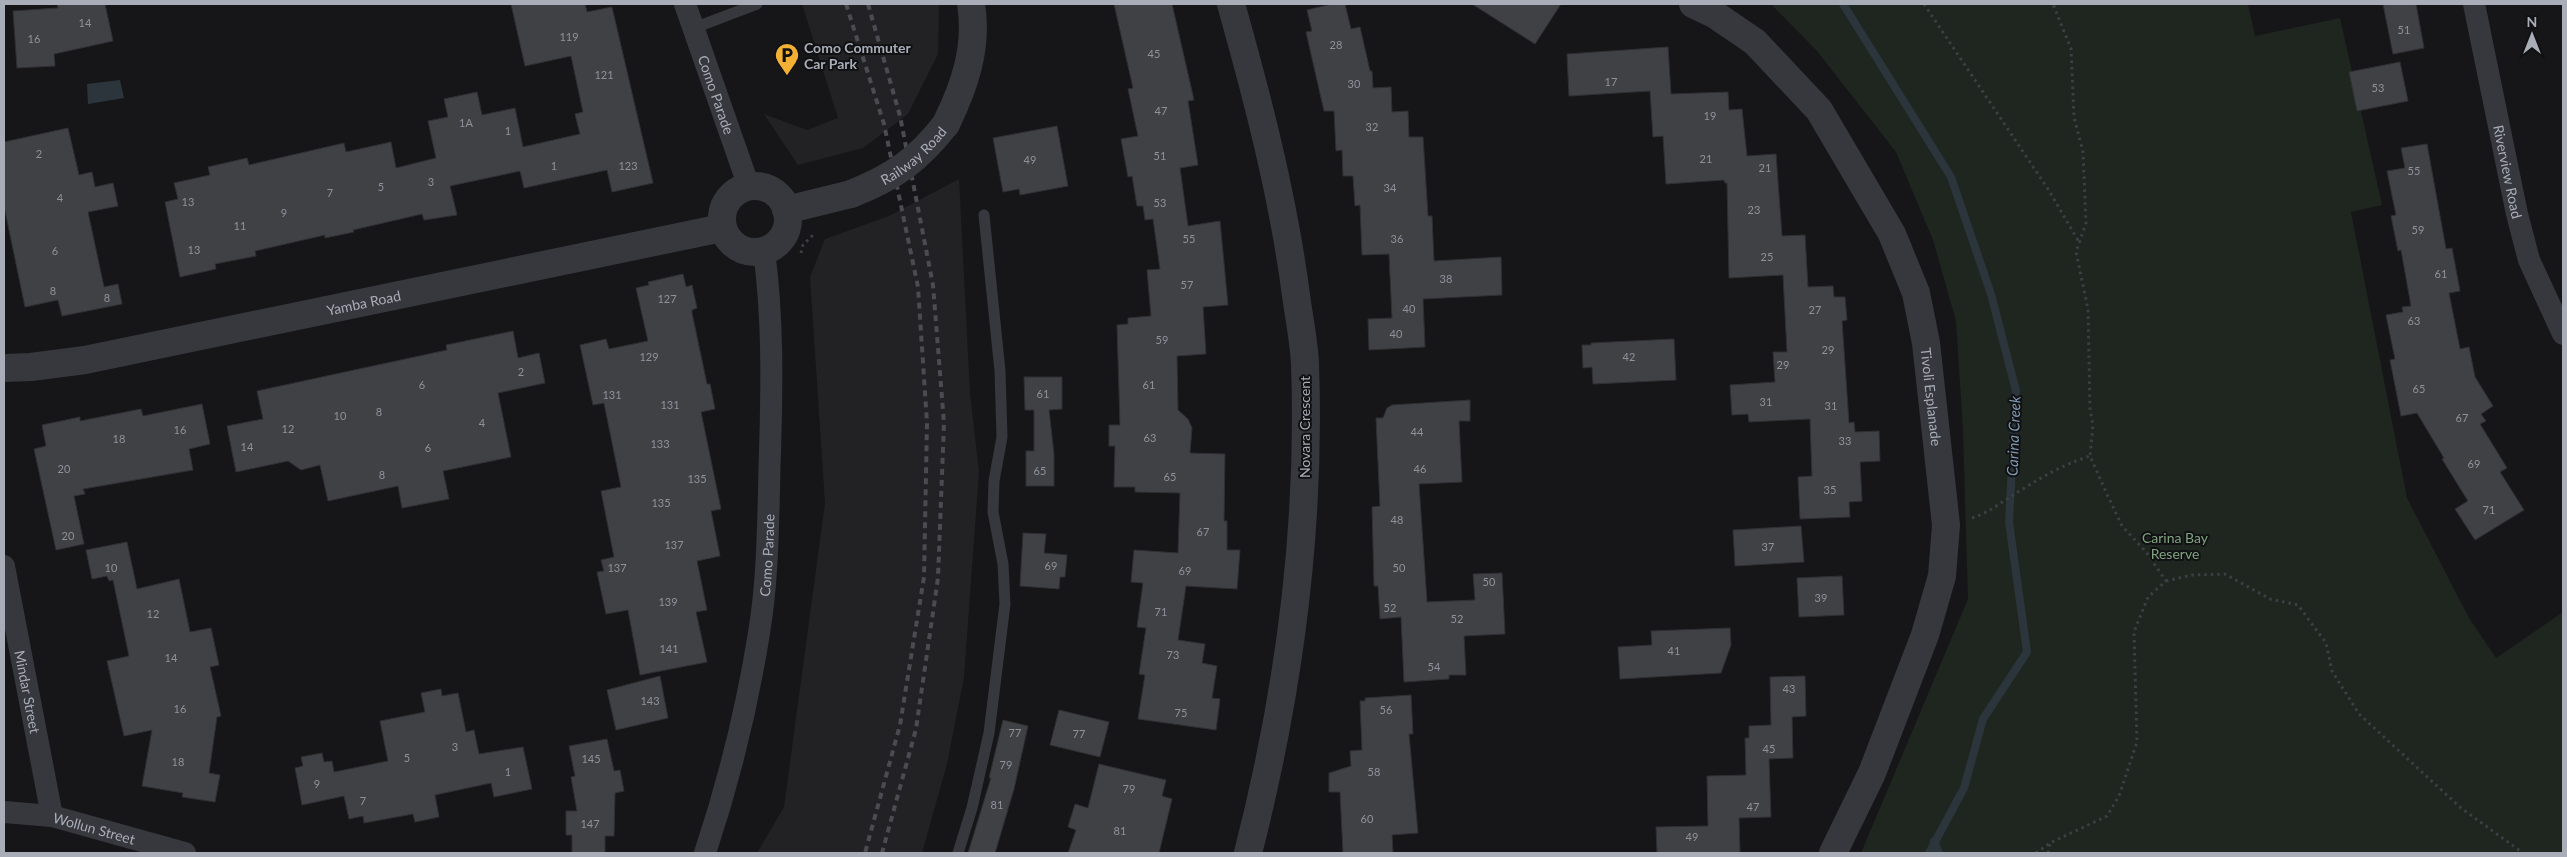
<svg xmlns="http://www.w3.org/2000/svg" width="2567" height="857" viewBox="0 0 2567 857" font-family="Lato,sans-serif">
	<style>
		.built { fill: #222225 }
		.green { fill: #1e261f }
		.water { fill: #2c353c }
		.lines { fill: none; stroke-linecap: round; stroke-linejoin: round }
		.stream { stroke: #2c353c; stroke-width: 8 }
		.building { fill: #404145; stroke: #303034 }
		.path { stroke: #3d3f44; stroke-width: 3; stroke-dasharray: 2.5 4; stroke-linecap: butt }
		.service { stroke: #37383d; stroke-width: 11 }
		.minor { stroke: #37383d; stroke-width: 22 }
		.tertiary { stroke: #37383d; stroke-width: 28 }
		.rail { stroke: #4a4c52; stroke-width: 4; stroke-dasharray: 6 5; stroke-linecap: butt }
		.tertiary-bridge { stroke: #37383d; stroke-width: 28 }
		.labels { text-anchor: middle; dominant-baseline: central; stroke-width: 4; stroke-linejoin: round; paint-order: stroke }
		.number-label { font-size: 11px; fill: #8e929b }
		.poi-label { font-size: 14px; font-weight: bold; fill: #a8adb8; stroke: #111113; text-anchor: start }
		.street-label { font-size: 14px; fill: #a8adb8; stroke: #111113 }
		.park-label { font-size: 14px; fill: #7fa381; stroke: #111113 }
		.water-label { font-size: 15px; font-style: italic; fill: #7f9bb3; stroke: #111113 }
	</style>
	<rect width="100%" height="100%" fill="#161618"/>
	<g class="built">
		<polygon points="802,4 939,4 938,54 908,114 863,148 798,165 764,114 807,130 838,118"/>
		<polygon points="959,179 970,393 979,472 964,677 947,764 922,853 757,853 784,807 825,503 810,277 825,239 889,216"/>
	</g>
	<polygon class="green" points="1771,4 2248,4 2255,36 2340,18 2382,205 2351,212 2407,498 2469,618 2496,658 2563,612 2563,853 1861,853 1968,599 1963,431 1956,321 1933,240 1896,152 1817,51"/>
	<polygon class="water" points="120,80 124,98 88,104 87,84"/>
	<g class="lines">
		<g class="stream">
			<polyline points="1843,4 1951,177 1991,294 2016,391 2009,522 2027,652 1983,719 1964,788 1929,853"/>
			<polyline points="1934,841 1939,853"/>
		</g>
	</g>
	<g class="building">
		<polygon points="57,4 105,4 113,41 54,54 55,66 17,68 13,11 58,8"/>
		<polygon points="511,4 585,4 587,12 612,7 653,183 612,192 607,170 524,188 520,171 450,186 457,215 424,220 422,214 353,230 354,232 325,238 325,235 255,251 256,256 215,264 216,269 180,277 165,202 178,199 174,183 210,175 208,167 247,158 249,165 344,143 346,152 391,142 396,168 436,158 428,121 448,117 444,99 477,92 482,115 515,108 523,147 580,134 575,114 583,112 571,56 525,66"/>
		<polygon points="1114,4 1172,4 1194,100 1188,101 1198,165 1180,168 1188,226 1220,221 1228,305 1203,307 1206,354 1177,356 1178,410 1188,419 1192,428 1190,453 1225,454 1224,521 1227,521 1227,550 1240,550 1237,589 1186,586 1178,640 1205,644 1202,663 1217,666 1212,698 1220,699 1216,730 1138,719 1145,675 1139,674 1146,628 1137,627 1143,583 1131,582 1134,550 1178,553 1180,493 1135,492 1135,487 1114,487 1115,446 1109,446 1109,425 1120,425 1117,325 1128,324 1128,318 1151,316 1147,270 1160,269 1153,219 1145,220 1143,206 1137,206 1132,176 1128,177 1121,139 1138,136 1128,89 1133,88"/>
		<polygon points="1332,4 1345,4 1351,29 1360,27 1370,71 1372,71 1373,88 1391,87 1392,112 1408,111 1409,137 1423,137 1428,216 1432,216 1434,261 1501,257 1502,295 1423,299 1425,347 1369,350 1368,319 1392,318 1389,254 1362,255 1360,205 1355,206 1353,176 1343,176 1342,150 1336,151 1334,111 1324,111 1306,32 1312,31 1307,10"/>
		<polygon points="1472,4 1561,4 1535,44"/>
		<polygon points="2383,4 2416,4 2424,48 2393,54"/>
		<polygon points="1668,47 1671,94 1728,92 1729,110 1742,109 1747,156 1776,154 1782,236 1805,235 1808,287 1833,286 1834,297 1845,297 1847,320 1842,321 1849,423 1854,422 1855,432 1879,431 1880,461 1860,462 1862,501 1849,502 1850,517 1800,519 1798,477 1812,476 1810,419 1749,422 1748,414 1732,415 1730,385 1775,382 1773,352 1787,352 1783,275 1729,278 1727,183 1725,183 1724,180 1666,184 1663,136 1653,137 1650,91 1569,96 1567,54"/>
		<polygon points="2400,62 2408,101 2357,111 2349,72"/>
		<polygon points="1057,126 1068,186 1020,195 1019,189 1003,192 993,138"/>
		<polygon points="68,128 79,175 92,172 95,187 113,183 118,206 88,212 104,287 118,284 122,304 62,316 58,300 25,307 4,206 4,142"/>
		<polygon points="2427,144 2446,249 2452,248 2460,291 2449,293 2460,349 2469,347 2475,377 2493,406 2481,414 2486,421 2480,424 2507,468 2500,472 2524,510 2475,540 2455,509 2468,501 2442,459 2444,458 2417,413 2401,416 2390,360 2395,359 2386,315 2403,312 2402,307 2411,306 2401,250 2398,251 2391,216 2396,215 2387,171 2405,168 2401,148"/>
		<polygon points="683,274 686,287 692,285 697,308 692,310 692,313 707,384 710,384 715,409 701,412 721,509 711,511 720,556 697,561 707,610 696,612 707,662 640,675 628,610 606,614 597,572 604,571 601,560 614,557 601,491 621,487 604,403 593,405 580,345 606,339 609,349 648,341 636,288 649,285 648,282"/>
		<polygon points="513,331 518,358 539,353 545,383 498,393 511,457 443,471 449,499 402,508 398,486 328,501 320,465 301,470 288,461 236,472 227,426 263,419 257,391 447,350 446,345"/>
		<polygon points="1674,339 1676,380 1593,384 1592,367 1583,368 1582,345 1591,345 1591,343"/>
		<polygon points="1024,377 1062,377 1062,409 1049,410 1054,454 1054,486 1026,486 1026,451 1034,451 1034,410 1025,410"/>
		<polygon points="1470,400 1470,421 1459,421 1462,482 1419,484 1427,602 1475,600 1473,574 1502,573 1505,634 1464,636 1466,675 1449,675 1449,679 1404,682 1401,617 1380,619 1378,586 1374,586 1372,507 1380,506 1376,418 1383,418 1387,408 1392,405"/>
		<polygon points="202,404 210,444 189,449 193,470 83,489 85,494 74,496 84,544 56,550 34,449 46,446 42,425 80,417 80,421 141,409 143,416"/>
		<polygon points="1801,526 1804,562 1735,566 1733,530"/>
		<polygon points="1023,533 1046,534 1044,553 1067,555 1065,577 1060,577 1059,589 1020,586"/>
		<polygon points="127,542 137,589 179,579 190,632 211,628 219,665 210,667 221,716 217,717 209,773 220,775 215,802 182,797 183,793 142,786 152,730 124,736 107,661 129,656 113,580 109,581 107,576 92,579 86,550"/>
		<polygon points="1842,576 1844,615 1799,617 1797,578"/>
		<polygon points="1730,628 1731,645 1721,673 1620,679 1618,647 1652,645 1651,631"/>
		<polygon points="660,676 668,718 616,730 607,690"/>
		<polygon points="1805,676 1806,716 1792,717 1793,758 1769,759 1771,817 1739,818 1740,853 1657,853 1656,827 1708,826 1707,776 1746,775 1745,738 1749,738 1749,726 1771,725 1770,677"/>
		<polygon points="441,689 442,696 458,693 466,732 474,730 479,754 523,747 532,789 494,797 491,783 435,795 439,817 415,822 413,814 364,823 363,816 349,819 344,796 302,805 295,768 303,766 301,757 322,753 324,762 332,761 334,772 388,761 380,721 425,712 421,693"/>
		<polygon points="1411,695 1413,734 1409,734 1418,833 1392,835 1393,853 1343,853 1340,792 1329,792 1329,773 1351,766 1350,751 1362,750 1360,701 1365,701 1365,698"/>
		<polygon points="1059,710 1109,722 1100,757 1050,745"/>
		<polygon points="1003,720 1028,726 1014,789 995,853 968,853 991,778 989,778"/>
		<polygon points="607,739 614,771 620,770 624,791 615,793 614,836 605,836 605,853 572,853 572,835 566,835 566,811 577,811 571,777 575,776 569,746"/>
		<polygon points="1099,764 1166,780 1162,796 1172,799 1159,853 1068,853 1076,830 1068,827 1075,804 1088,808"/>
	</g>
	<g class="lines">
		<g class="path">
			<polyline points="1924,4 2048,189 2079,242"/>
			<polyline points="801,253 803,245 815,233"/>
			<path d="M 1972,518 C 1991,512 2005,499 2023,489 C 2045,475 2065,464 2090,456"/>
			<polyline points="2166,581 2192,575 2225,574 2270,599 2298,605 2326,643 2332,671 2359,714 2461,808 2523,853"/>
			<polyline points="2036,853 2050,843 2107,816 2119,796 2137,742 2134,632 2148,597 2166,581 2146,552 2122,526 2106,492 2090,456 2093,425 2090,409 2088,309 2076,252 2086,223 2083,152 2074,117 2071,49 2053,4"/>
			<polyline points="2048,853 2050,844"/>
		</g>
		<g class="service">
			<polyline points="694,28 757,4"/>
			<polyline points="958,853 972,808 989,733 1005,604 1003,564 993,512 994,481 1002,437 1000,371 984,215"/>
		</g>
		<g class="minor">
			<path id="s1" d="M 685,4 L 749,187"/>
			<path id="s2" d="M 2474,4 L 2517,214 L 2529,260 L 2563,334"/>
			<path id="s3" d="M 4,566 L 52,816"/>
			<path id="s4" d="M 4,812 L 52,816 L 185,853"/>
			<path id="s5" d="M 705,853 C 729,781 747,708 759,633 C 769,573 768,511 770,451 C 772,384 773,318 764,251"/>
		</g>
		<g class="tertiary">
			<path d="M 1231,4 C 1258,100 1283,196 1296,295 C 1299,318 1304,341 1305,364 C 1311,530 1289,693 1248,853"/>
			<path id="s6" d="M 1693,4 L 1714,14 L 1755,42 L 1819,110 L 1892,234 L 1916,293 L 1926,343 L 1946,525 L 1942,576 L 1925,635 L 1872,773 L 1833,853"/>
			<path d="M 946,124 C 965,85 978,47 971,4"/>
			<circle cx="755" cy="219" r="33"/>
			<polyline points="786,210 851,194"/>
			<path id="s7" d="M 4,368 L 31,367 L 85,360 L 722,228"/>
		</g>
		<g class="rail">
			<polyline points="846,4 884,124 918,287 927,423 924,577 900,725 865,853"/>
			<polyline points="868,4 900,116 933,285 944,423 938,578 916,729 882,853"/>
		</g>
		<path class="tertiary-bridge" id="s8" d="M 851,194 C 894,177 918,160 946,124"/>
	</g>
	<defs>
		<g id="parking-pin" transform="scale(1.25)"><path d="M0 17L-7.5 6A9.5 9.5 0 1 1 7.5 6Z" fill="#f2b134" stroke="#111113"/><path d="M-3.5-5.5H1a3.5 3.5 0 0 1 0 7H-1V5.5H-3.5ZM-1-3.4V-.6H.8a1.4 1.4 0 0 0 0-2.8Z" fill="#111"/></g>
	</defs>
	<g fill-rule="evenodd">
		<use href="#parking-pin" x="787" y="55"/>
	</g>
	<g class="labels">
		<g class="number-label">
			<text x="85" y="22">14</text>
			<text x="2404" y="29">51</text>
			<text x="569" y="36">119</text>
			<text x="34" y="38">16</text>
			<text x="1336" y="44">28</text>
			<text x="1154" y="53">45</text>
			<text x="604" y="74">121</text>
			<text x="1611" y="81">17</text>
			<text x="1354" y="83">30</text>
			<text x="2378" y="87">53</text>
			<text x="1161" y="110">47</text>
			<text x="1710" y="115">19</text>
			<text x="466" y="122">1A</text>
			<text x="1372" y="126">32</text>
			<text x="508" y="130">1</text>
			<text x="39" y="153">2</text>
			<text x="1160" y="155">51</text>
			<text x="1706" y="158">21</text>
			<text x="1030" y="159">49</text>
			<text x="554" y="165">1</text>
			<text x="628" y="165">123</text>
			<text x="1765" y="167">21</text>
			<text x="2414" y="170">55</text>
			<text x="431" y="181">3</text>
			<text x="381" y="186">5</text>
			<text x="1390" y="187">34</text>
			<text x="330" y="192">7</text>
			<text x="60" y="197">4</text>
			<text x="188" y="201">13</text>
			<text x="1160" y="202">53</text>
			<text x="1754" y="209">23</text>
			<text x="284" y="212">9</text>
			<text x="240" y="225">11</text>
			<text x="2418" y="229">59</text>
			<text x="1189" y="238">55</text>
			<text x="1397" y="238">36</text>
			<text x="194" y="249">13</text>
			<text x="55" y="250">6</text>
			<text x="1767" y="256">25</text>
			<text x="2441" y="273">61</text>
			<text x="1446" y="278">38</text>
			<text x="1187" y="284">57</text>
			<text x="53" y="290">8</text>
			<text x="107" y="297">8</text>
			<text x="667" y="298">127</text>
			<text x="1409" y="308">40</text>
			<text x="1815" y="309">27</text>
			<text x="2414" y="320">63</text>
			<text x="1396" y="333">40</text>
			<text x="1162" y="339">59</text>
			<text x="1828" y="349">29</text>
			<text x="649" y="356">129</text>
			<text x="1629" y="356">42</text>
			<text x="1783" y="364">29</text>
			<text x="521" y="371">2</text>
			<text x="422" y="384">6</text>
			<text x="1149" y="384">61</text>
			<text x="2419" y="388">65</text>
			<text x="1043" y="393">61</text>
			<text x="612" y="394">131</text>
			<text x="1766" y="401">31</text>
			<text x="670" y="404">131</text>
			<text x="1831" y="405">31</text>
			<text x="379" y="411">8</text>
			<text x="340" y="415">10</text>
			<text x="2462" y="417">67</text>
			<text x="482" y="422">4</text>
			<text x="288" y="428">12</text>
			<text x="180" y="429">16</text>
			<text x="1417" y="431">44</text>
			<text x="1150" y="437">63</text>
			<text x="119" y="438">18</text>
			<text x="1845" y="440">33</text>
			<text x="660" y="443">133</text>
			<text x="247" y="446">14</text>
			<text x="428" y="447">6</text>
			<text x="2474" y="463">69</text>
			<text x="64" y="468">20</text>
			<text x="1420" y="468">46</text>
			<text x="1040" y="470">65</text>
			<text x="382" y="474">8</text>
			<text x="1170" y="476">65</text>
			<text x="697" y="478">135</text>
			<text x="1830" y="489">35</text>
			<text x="661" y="502">135</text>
			<text x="2489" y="509">71</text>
			<text x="1397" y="519">48</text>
			<text x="1203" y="531">67</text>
			<text x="68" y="535">20</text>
			<text x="674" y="544">137</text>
			<text x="1768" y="546">37</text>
			<text x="1051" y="565">69</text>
			<text x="111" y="567">10</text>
			<text x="617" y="567">137</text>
			<text x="1399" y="567">50</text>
			<text x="1185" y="570">69</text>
			<text x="1489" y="581">50</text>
			<text x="1821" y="597">39</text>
			<text x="668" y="601">139</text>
			<text x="1390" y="607">52</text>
			<text x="1161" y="611">71</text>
			<text x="153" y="613">12</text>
			<text x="1457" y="618">52</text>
			<text x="669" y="648">141</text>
			<text x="1674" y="650">41</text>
			<text x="1173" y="654">73</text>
			<text x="171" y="657">14</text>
			<text x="1434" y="666">54</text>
			<text x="1789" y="688">43</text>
			<text x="650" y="700">143</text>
			<text x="180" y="708">16</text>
			<text x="1386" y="709">56</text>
			<text x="1181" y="712">75</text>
			<text x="1015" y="732">77</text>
			<text x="1079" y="733">77</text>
			<text x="455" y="746">3</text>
			<text x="1769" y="748">45</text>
			<text x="407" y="757">5</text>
			<text x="591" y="758">145</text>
			<text x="178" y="761">18</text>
			<text x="1006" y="764">79</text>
			<text x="508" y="771">1</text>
			<text x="1374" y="771">58</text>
			<text x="317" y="783">9</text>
			<text x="1129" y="788">79</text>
			<text x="363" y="800">7</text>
			<text x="997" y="804">81</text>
			<text x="1753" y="806">47</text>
			<text x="1367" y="818">60</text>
			<text x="590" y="823">147</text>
			<text x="1120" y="830">81</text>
			<text x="1692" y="836">49</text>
		</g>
		<g class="poi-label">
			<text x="804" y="47">Como Commuter<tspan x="804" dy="16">Car Park</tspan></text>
		</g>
		<g class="street-label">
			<text stroke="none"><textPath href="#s1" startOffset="96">Como Parade</textPath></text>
			<text stroke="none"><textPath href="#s8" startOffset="74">Railway Road</textPath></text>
			<text stroke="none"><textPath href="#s2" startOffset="171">Riverview Road</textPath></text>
			<text stroke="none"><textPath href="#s7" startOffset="366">Yamba Road</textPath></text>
			<text stroke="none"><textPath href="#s6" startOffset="479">Tivoli Esplanade</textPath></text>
			<text transform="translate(1304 427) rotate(-90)">Novara Crescent</text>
			<text stroke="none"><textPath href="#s5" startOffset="305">Como Parade</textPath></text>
			<text stroke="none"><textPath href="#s3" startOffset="128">Mindar Street</textPath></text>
			<text stroke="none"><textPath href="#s4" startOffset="92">Wollun Street</textPath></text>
		</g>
		<g class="park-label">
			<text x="2175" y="537">Carina Bay<tspan x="2175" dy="16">Reserve</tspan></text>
		</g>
		<g class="water-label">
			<text transform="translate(2013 436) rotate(-88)">Carina Creek</text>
		</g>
	</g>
	<rect width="2567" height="857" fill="none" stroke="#a8adb8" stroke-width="10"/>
	<g transform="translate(2532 35)" stroke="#111113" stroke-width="4" paint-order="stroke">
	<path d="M0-4L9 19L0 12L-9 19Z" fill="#a8adb8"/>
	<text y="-8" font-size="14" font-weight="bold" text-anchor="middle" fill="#a8adb8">N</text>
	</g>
</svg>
